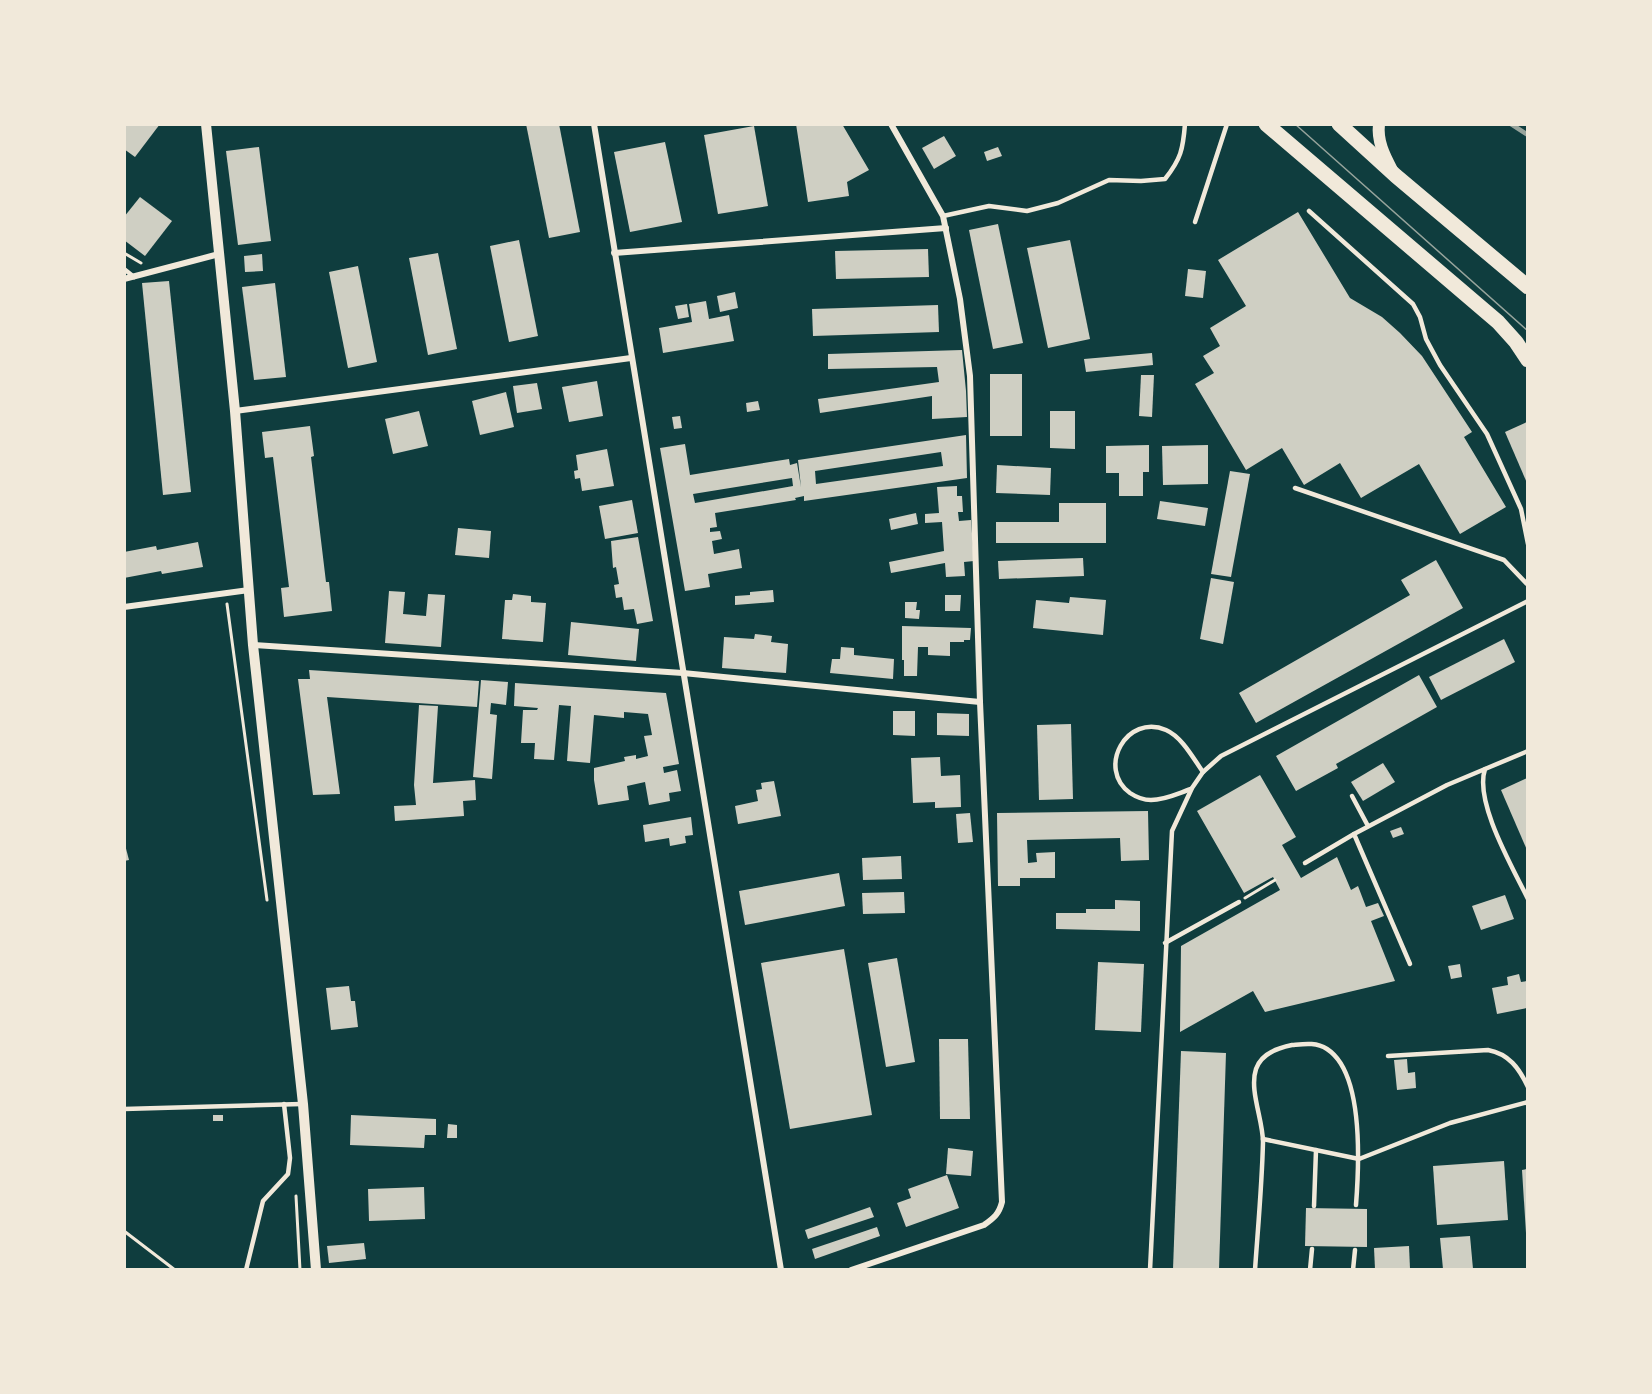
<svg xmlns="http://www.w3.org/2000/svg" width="1652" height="1394" viewBox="0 0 1652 1394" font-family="Signika,sans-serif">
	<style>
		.building { fill: #cfcfc3; fill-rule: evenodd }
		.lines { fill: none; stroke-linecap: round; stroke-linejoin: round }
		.path { stroke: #f1e9da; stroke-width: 3 }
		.service { stroke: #f1e9da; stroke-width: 4.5 }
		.minor { stroke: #f1e9da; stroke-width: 6 }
		.tertiary { stroke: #f1e9da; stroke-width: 10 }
		.secondary { stroke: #f1e9da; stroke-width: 12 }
		.primary { stroke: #f1e9da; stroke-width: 15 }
		.tram { stroke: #97a49c; stroke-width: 1.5 }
		.rail { stroke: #97a49c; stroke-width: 4.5 }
	</style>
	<rect width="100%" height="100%" fill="#0f3d3e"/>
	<g class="building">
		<polygon points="124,124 160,124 135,157 124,149"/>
		<polygon points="526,124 559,124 580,232 549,238"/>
		<polygon points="796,124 842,124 869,170 847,182 849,196 808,202"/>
		<polygon points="754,126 768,206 718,214 704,135"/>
		<polygon points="944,136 956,156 934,169 922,148"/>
		<polygon points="665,142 682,222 630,232 614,152"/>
		<polygon points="259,147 271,241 238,245 226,151"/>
		<polygon points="998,147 1002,156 987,161 984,152"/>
		<polygon points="140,197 172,221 145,256 124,240 124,217"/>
		<polygon points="1298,212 1350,298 1382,317 1400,333 1422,356 1472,432 1464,437 1506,507 1460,534 1419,464 1361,498 1340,463 1304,485 1282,448 1246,470 1195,384 1214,373 1203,356 1220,346 1210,328 1246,306 1218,260"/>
		<polygon points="998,224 1023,343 993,349 969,230"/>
		<polygon points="519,240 538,336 509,342 490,246"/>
		<polygon points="1070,240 1090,339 1048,348 1027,248"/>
		<polygon points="928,249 929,277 836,279 835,251"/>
		<polygon points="438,253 457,349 428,355 409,258"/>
		<polygon points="262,254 263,271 245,272 244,256"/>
		<polygon points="358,266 377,362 348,368 329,272"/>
		<polygon points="1188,269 1206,271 1203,298 1185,296"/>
		<polygon points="169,281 191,492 163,495 142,283"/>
		<polygon points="275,283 286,377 254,380 242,287"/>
		<polygon points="735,292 738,308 720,312 717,296"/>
		<polygon points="706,301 709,319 729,315 734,341 663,353 659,328 692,322 689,304"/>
		<polygon points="687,304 689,317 678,319 675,306"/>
		<polygon points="938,305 939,332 813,336 812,309"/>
		<polygon points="962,350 966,391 967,417 932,419 932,396 820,413 818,399 939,382 937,367 828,369 828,354"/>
		<polygon points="1152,353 1153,365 1086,372 1084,359"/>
		<rect x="990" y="374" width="32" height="62"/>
		<polygon points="1141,375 1154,375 1152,417 1139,416"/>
		<polygon points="597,381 603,416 569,422 562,387"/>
		<polygon points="537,383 542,409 517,413 513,386"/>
		<polygon points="506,392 514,427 480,435 472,401"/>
		<polygon points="758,401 760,410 747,412 746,403"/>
		<polygon points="419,411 428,446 393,454 385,419"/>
		<polygon points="1050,411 1075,411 1075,449 1050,448"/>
		<polygon points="680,416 682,428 674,429 672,417"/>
		<polygon points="1527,422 1527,483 1505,432"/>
		<polygon points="310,426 314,456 311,457 326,582 329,582 332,611 284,617 281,588 289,587 273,457 265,458 262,432"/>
		<path d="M 966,435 L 967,478 L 804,501 L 804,496 L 795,498 L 796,500 L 715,513 L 717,527 L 710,528 L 710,532 L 720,531 L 722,539 L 712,541 L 714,554 L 739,549 L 742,568 L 708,574 L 710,587 L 685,591 L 660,448 L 685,444 L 690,475 L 789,459 L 790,465 L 797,463 L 801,487 L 798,460 ZM 941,452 L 943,466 L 816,484 L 815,471 ZM 792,478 L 793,486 L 695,503 L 693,494 Z"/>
		<polygon points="1149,445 1149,472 1143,472 1143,496 1119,496 1119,473 1106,473 1106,446"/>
		<polygon points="1208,445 1208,484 1163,485 1162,446"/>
		<polygon points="607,449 614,486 582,491 580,478 575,479 574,471 578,470 576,455"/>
		<polygon points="997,465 1051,468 1050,495 996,493"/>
		<polygon points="1230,471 1250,474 1231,577 1211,574"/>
		<polygon points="957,486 957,496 962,496 963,512 958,512 959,521 971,520 974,561 964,562 965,576 946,577 945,563 891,573 889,562 944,551 942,522 925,523 925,514 939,513 937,487"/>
		<polygon points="632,500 638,533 605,539 599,506"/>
		<polygon points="1160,501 1208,508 1205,526 1157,519"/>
		<polygon points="1059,503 1106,503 1106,543 996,543 996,522 1059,522"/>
		<polygon points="916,513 918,524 891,530 889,519"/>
		<polygon points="458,528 491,531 489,558 455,555"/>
		<polygon points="638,537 653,621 637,624 634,609 624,610 622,597 616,598 614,585 619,584 616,567 613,568 611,541"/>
		<polygon points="198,542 203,567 162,574 161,571 124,578 124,552 156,546 157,550"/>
		<polygon points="1083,558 1084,576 999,579 998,561"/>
		<polygon points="1436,560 1463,608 1256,723 1239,693 1410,595 1401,580"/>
		<polygon points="1211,578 1234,582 1223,644 1200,639"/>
		<polygon points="773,590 774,602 735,605 735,596 750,595 750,592"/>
		<polygon points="389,591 405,592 403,614 426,616 428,594 445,595 441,647 385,643"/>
		<polygon points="513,594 531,596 531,602 546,603 543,642 502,639 505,600 512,600"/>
		<polygon points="945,595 961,595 960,611 945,611"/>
		<polygon points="1070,597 1106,600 1103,635 1033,628 1036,600 1069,603"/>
		<polygon points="905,602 917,602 916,610 920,610 919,619 905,618"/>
		<polygon points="571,622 639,629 636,661 568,655"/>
		<polygon points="902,626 971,628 970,640 964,640 964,642 950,642 950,656 928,655 928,647 918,647 917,676 904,676 904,660 902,660"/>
		<polygon points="755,634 772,636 771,642 788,644 786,673 722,668 724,637 754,639"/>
		<polygon points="1504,639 1515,662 1441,700 1429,677"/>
		<polygon points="841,647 854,648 854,655 894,659 893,679 830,673 832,659 840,659"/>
		<polygon points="309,670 479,681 477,707 327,697 340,794 313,795 298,679 310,679"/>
		<polygon points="1419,675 1437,707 1336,764 1338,768 1296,791 1276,756"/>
		<polygon points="481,680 508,682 506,705 491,703 490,714 497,715 492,779 473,777"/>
		<polygon points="515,683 666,693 679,764 663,767 664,773 677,770 681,791 669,793 670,801 649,805 645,782 627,786 629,800 598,805 594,780 594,768 625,761 624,757 636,755 636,759 648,756 644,736 652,735 648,714 624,712 624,718 594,715 590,763 567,761 571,706 559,705 554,760 534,759 535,743 521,743 523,710 537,710 538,708 514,706"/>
		<polygon points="419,705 438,706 433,783 475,780 476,800 463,801 464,816 395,821 394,806 416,805 414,785"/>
		<polygon points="893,711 915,711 915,736 893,735"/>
		<polygon points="937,713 969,714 969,736 937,735"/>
		<polygon points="1071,724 1073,799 1039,800 1037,725"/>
		<polygon points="940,757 941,776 960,775 961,807 935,808 935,802 913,803 911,758"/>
		<polygon points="1383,763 1395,782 1363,801 1351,782"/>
		<polygon points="1260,775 1296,837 1282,845 1301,878 1337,857 1351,890 1358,886 1366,907 1378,903 1384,916 1371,921 1395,981 1265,1012 1253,991 1180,1032 1181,946 1280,890 1273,877 1244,893 1197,811"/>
		<polygon points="1527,778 1527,850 1501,790"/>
		<polygon points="774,781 781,816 738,824 735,806 758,801 756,790 762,789 761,783"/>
		<polygon points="1148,811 1149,860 1121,861 1120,838 1027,840 1028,863 1037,862 1036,853 1055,852 1055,878 1020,878 1020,886 998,886 997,813"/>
		<polygon points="970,813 973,842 958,843 956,814"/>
		<polygon points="691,817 693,835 685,836 686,843 670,846 669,838 645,842 643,825"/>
		<polygon points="1401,827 1404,834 1393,838 1390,831"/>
		<polygon points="124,841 129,860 124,861"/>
		<polygon points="901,856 902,879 863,880 862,858"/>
		<polygon points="839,873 845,906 745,925 739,891"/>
		<polygon points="904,892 905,913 863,914 862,893"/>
		<polygon points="1505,895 1514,919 1481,930 1472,906"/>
		<polygon points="1115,900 1140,901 1140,931 1056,929 1056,913 1086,913 1086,909 1115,909"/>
		<polygon points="844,949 872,1115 790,1129 761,963"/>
		<polygon points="897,958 915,1062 886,1067 868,963"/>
		<polygon points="1098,962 1144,964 1141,1032 1095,1030"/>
		<polygon points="1460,964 1462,977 1451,979 1448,966"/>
		<polygon points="1519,974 1521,982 1527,981 1527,1008 1497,1014 1492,988 1508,985 1507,977"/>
		<polygon points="349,986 351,1001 355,1001 358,1027 331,1030 326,988"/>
		<polygon points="939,1039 968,1039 970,1119 940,1119"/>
		<polygon points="1181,1051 1226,1053 1219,1269 1173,1269"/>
		<polygon points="1407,1059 1408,1073 1415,1072 1416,1088 1397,1090 1394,1060"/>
		<rect x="213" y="1115" width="10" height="6"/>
		<polygon points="351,1115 436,1119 436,1135 425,1135 424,1148 350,1145"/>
		<polygon points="448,1124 457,1125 457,1138 447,1138"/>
		<polygon points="948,1148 973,1151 971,1176 946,1174"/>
		<polygon points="1504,1161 1508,1220 1437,1225 1433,1166"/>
		<polygon points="1527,1169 1527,1233 1526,1233 1522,1170"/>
		<polygon points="947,1175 959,1208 906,1227 897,1203 911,1198 908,1189"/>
		<polygon points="424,1187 425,1219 369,1221 368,1189"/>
		<polygon points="870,1207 874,1217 808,1239 805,1230"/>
		<polygon points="1306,1208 1367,1209 1367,1247 1305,1246"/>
		<polygon points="877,1227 880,1236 815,1259 812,1249"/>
		<polygon points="1470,1236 1473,1269 1443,1269 1440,1238"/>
		<polygon points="364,1243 366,1259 329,1263 327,1246"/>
		<polygon points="1409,1246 1410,1269 1375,1269 1374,1248"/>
	</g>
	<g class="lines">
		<g class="path">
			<polyline points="124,253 141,263"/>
			<polyline points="227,604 267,900"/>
			<polyline points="1245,898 1275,880"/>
			<polyline points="296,1196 300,1270"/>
			<polyline points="124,1231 175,1270"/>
		</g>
		<g class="service">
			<polyline points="1309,211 1413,304 1420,317 1426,339 1440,365 1487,434 1521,509 1528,544"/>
			<path d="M 943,216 L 989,206 L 1027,211 L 1058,203 L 1109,180 L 1141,181 L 1165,179 C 1181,159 1183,149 1185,124"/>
			<polyline points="1195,222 1227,124"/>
			<polyline points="124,269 134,277"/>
			<polyline points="1295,488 1504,560 1528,585"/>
			<path d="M 1528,751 L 1485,769 C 1474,802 1513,868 1528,899"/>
			<path d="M 1191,789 C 1179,793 1165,800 1151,800 C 1143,800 1136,797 1130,793 C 1096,768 1127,713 1166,730 C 1182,737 1193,758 1203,772"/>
			<polyline points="1352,796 1368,826"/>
			<polyline points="1305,863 1354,834"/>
			<polyline points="1165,943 1239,902"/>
			<polyline points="1410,964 1354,834 1447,785 1485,769"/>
			<path d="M 1388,1056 L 1488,1050 C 1509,1054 1519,1068 1528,1087"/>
			<polyline points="124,1109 302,1104"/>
			<polyline points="1263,1139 1359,1159 1450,1123 1528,1102"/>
			<polyline points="1314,1206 1316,1150"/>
			<polyline points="246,1270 263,1201 288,1174 290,1158 284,1104"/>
			<polyline points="1150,1270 1172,831 1192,788 1203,772 1221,756 1528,601"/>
			<path d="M 1255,1270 C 1258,1227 1262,1184 1263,1142 C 1263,1120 1249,1090 1256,1069 C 1261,1054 1277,1048 1292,1045 C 1304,1044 1316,1042 1327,1049 C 1364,1073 1359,1166 1356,1205"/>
			<polyline points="1310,1270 1312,1249"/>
			<polyline points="1353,1270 1355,1250"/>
		</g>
		<g class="minor">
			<polyline points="594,124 781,1270"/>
			<polyline points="614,253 946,228"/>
			<polyline points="124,279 219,254"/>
			<polyline points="235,411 631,358"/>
			<polyline points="124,607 249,590"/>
			<polyline points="253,645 683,673 980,702"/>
			<path d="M 851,1270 L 984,1225 C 994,1218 999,1214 1002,1202 L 980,702 L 970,376 L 960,299 L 943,216 L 891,124"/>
		</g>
		<polyline class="tertiary" points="206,124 235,411 253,645 303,1104 316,1270"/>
		<path class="secondary" d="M 1379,124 C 1377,141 1384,155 1392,170"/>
		<g class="primary">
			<polyline points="1266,124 1498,322 1516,342 1528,360"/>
			<polyline points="1339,124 1396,176 1528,287"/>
		</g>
		<polyline class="tram" points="1295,124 1528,331"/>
		<polyline class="rail" points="1511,124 1528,135"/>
	</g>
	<rect width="1652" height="1394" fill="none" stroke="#f1e9da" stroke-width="252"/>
</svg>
